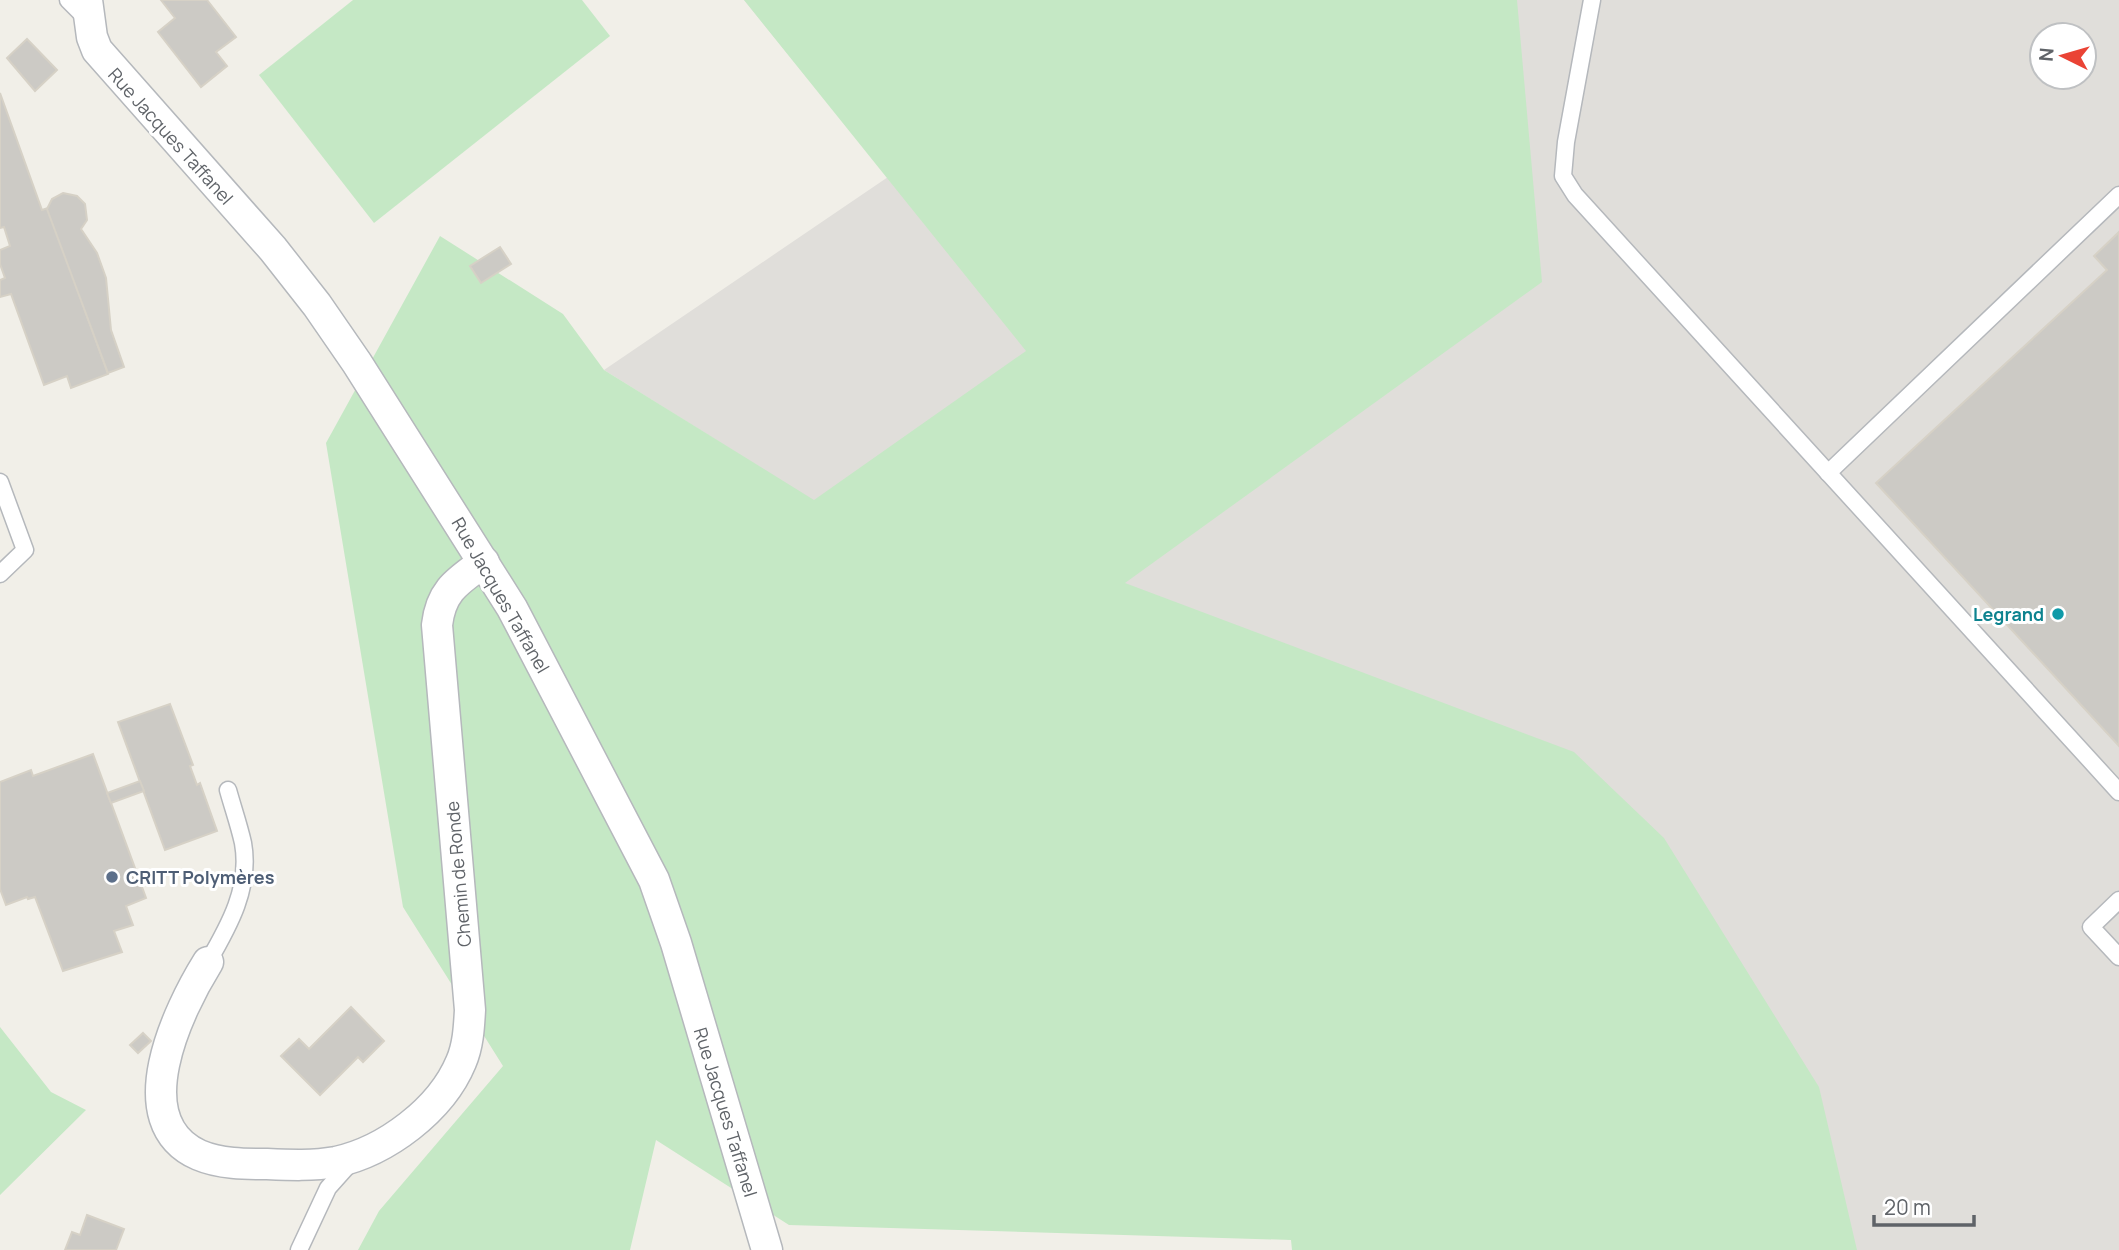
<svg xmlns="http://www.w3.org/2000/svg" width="2119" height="1250" viewBox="0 0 2119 1250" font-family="Manrope,sans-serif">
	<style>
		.industrial { fill: #e0deda; fill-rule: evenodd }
		.green { fill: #c5e8c5 }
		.building { fill: #cccac5; stroke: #d6d1c6; stroke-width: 2 }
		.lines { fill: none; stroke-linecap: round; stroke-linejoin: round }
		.lane-casing { stroke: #b5b8bc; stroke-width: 19 }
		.street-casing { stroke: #b5b8bc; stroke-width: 33 }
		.lane { stroke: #fff; stroke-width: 16 }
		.street { stroke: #fff; stroke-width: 30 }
		.culture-dot { fill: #0f9aa8; stroke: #fff; stroke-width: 2.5 }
		.service-dot { fill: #5c6f8a; stroke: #fff; stroke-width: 2.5 }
		.labels { text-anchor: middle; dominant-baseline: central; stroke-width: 6; stroke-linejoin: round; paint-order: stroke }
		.street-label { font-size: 18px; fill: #5f6368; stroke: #fff }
		.culture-label { font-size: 18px; font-weight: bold; fill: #0d838f; stroke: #fff; text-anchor: end }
		.service-label { font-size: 18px; font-weight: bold; fill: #4e5e75; stroke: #fff; text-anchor: start }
	</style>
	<rect width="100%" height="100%" fill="#f1efe8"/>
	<path class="industrial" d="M 744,0 L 2119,0 L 2119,1250 L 1741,1250 L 814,501 L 604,370 L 888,177 ZM 2042,35 L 2084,35 L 2084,77 L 2042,77 Z"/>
	<g class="green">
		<polygon points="353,0 582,0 610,36 374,223 259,75"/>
		<polygon points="744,0 1517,0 1542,282 1125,583 1574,752 1664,838 1819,1087 1857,1250 1292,1250 1291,1240 789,1225 656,1140 630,1250 358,1250 379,1211 503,1066 403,907 326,443 440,236 563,314 604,370 814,500 1026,351"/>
		<polygon points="0,1027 51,1092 86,1110 0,1195"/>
	</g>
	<g class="building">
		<polygon points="161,0 207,0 236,37 216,52 227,66 201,87 158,32 175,18"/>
		<polygon points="27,39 57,70 35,91 7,58"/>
		<polygon points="0,93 42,210 48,208 108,374 71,388 67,376 44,385 11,294 0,297 0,280 5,278 0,264 0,250 10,246 4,227 0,228"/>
		<polygon points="63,193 77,196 85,204 87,220 81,229 97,253 106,278 111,330 124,367 108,373 47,209 52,199"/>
		<polygon points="2119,232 2119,746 1876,483 2107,270 2094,256"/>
		<polygon points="500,247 511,264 481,283 470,266"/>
		<polygon points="170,704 193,765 190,766 197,785 200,783 217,831 165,850 118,722"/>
		<polygon points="93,754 146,898 126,906 133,925 114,931 122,952 63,971 35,897 28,899 27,897 6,905 0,889 0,782 31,770 33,776"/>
		<polygon points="140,781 144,791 111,803 107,793"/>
		<polygon points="351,1007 384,1041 363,1062 358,1057 320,1095 281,1056 299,1039 309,1049"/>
		<polygon points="143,1033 151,1041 138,1053 130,1045"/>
		<polygon points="87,1215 124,1229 116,1250 65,1250 72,1232 80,1235"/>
	</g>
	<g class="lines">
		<g class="lane-casing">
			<g id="lane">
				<polyline points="68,0 88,20"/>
				<polyline points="1592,0 1566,142 1563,176 1575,195 2119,792"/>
				<polyline points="1828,473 2119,195"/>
				<polyline points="0,482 25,550 0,574"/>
				<polyline points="2119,900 2091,927 2119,957"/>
				<path d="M 208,962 C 229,926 251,887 243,843 C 239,825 233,808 228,790"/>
				<polyline points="299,1250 328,1188 353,1160"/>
			</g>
		</g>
		<g class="street-casing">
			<g id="street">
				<polyline points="87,0 92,37 97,50 273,249 317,305 357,363 512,608 654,880 676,943 767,1250"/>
				<path d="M 208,962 C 178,1010 124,1122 199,1155 C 220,1164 245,1164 267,1164 C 290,1165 313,1166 336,1162 C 386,1151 441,1110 461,1062 C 468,1046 469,1028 470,1010 L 437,625 C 441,590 458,581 484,562"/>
			</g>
		</g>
		<use href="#lane" class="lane"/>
		<use href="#street" class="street"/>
	</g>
	<circle class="culture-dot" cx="2058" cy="614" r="7"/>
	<circle class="service-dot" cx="112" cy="877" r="7"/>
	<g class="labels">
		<g class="street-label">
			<text transform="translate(171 136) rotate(48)">Rue Jacques Taffanel</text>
			<text transform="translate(501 595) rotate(60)">Rue Jacques Taffanel</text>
			<text transform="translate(458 874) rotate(-95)">Chemin de Ronde</text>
			<text transform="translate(726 1112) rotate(73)">Rue Jacques Taffanel</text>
		</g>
		<g class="culture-label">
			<text x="2044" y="614">Legrand</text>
		</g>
		<g class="service-label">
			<text x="126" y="877">CRITT Polymères</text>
		</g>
	</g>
	<g transform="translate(2063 56) rotate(275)"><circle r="33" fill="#ffffff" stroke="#bfc1c3" stroke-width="2"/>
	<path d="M0-5L12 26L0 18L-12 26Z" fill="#ea4335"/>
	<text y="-10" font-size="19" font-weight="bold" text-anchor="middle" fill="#5f6368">N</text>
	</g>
	<path d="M1874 1215v10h100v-10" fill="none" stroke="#5f6368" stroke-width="3.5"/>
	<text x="1884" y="1215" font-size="21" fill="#5f6368" stroke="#ffffff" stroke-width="5" paint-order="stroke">20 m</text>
</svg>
